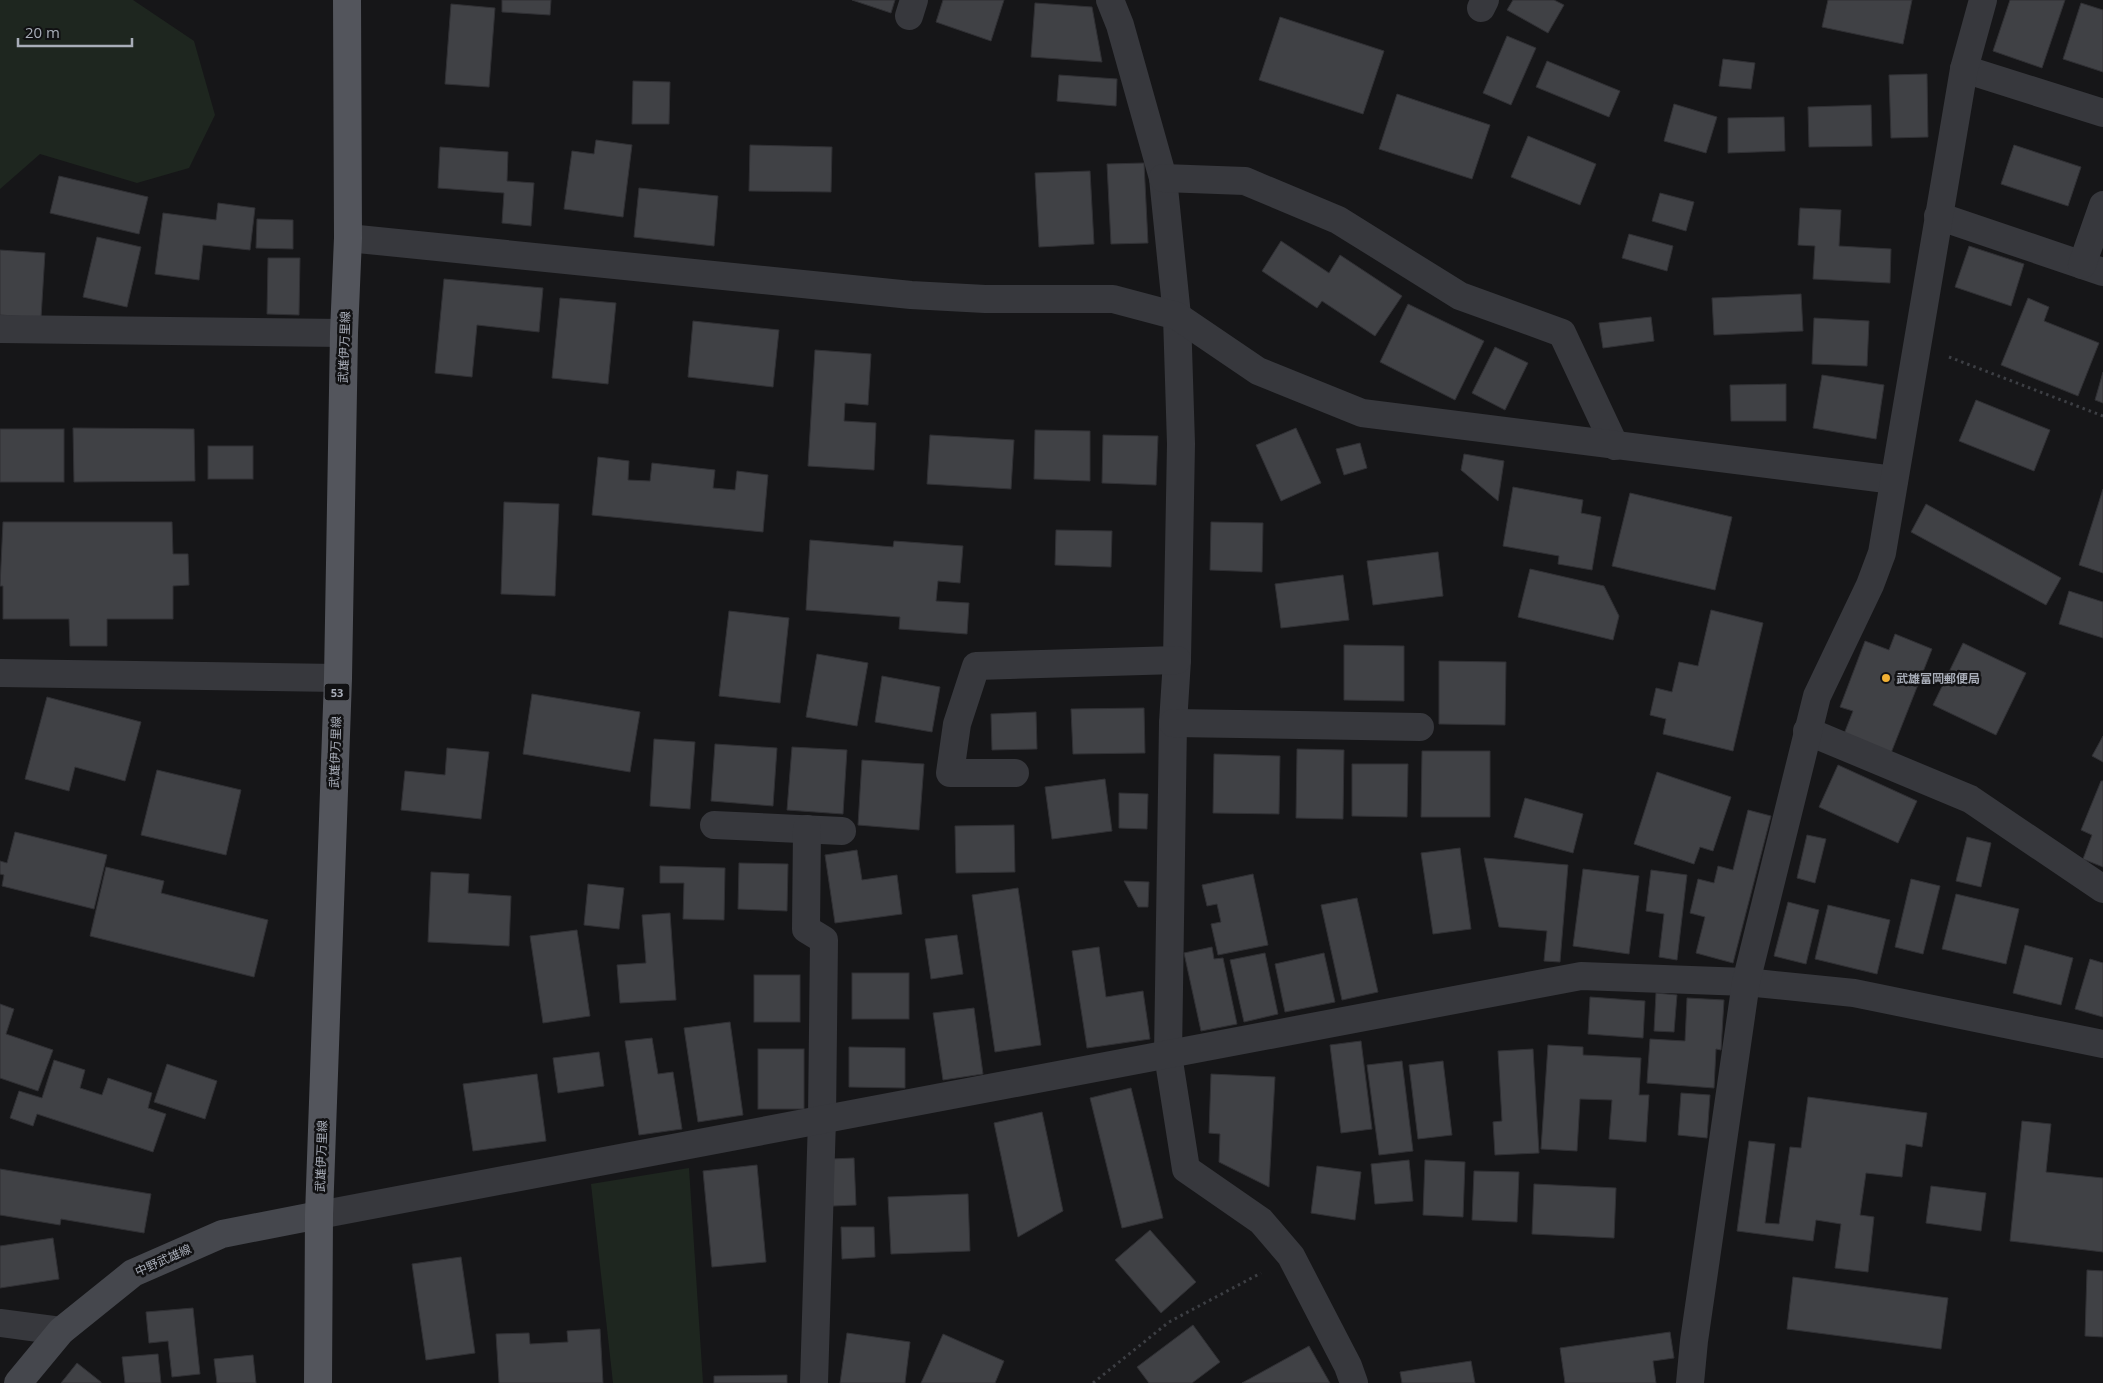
<svg xmlns="http://www.w3.org/2000/svg" width="2103" height="1383" viewBox="0 0 2103 1383" font-family="'Open Sans','Noto Sans JP',sans-serif">
	<style>
		.green { fill: #1e261f }
		.building { fill: #404145; stroke: #303034 }
		.lines { fill: none; stroke-linecap: round; stroke-linejoin: round }
		.path { stroke: #3d3f44; stroke-width: 3; stroke-dasharray: 2.5 4; stroke-linecap: butt }
		.street { stroke: #37383d; stroke-width: 28 }
		.secondary { stroke: #45474d; stroke-width: 28 }
		.primary { stroke: #53555c; stroke-width: 28 }
		.poi-dot { fill: #f2b134; stroke: #111113; stroke-width: 2 }
		.labels { text-anchor: middle; dominant-baseline: central; stroke-width: 5; stroke-linejoin: round; paint-order: stroke }
		.shield { fill: #111113; stroke: #7b7e86; stroke-width: 1 }
		.shield-label { font-size: 11px; font-weight: bold; fill: #a8adb8 }
		.street-label { font-size: 12px; fill: #a8adb8; stroke: #111113 }
		.poi-label { font-size: 12px; font-weight: bold; fill: #a8adb8; stroke: #111113; text-anchor: start }
	</style>
	<rect width="100%" height="100%" fill="#161618"/>
	<g class="green">
		<polygon points="0,0 133,0 194,41 215,115 189,168 137,183 40,154 0,189"/>
		<polygon points="689,1168 703,1383 613,1383 591,1184"/>
	</g>
	<g class="building">
		<polygon points="502,0 551,0 550,15 502,12"/>
		<polygon points="852,0 895,0 891,13"/>
		<polygon points="943,0 1004,0 991,41 936,22"/>
		<polygon points="1513,0 1554,0 1564,5 1548,33 1507,10"/>
		<polygon points="1828,0 1912,0 1903,44 1822,27"/>
		<polygon points="2010,0 2065,0 2042,68 1993,51"/>
		<polygon points="1035,3 1092,7 1102,62 1031,57"/>
		<polygon points="2081,3 2103,10 2103,72 2063,59"/>
		<polygon points="451,4 495,8 489,87 445,84"/>
		<polygon points="1280,17 1384,51 1363,114 1259,80"/>
		<polygon points="1507,36 1536,48 1511,105 1483,93"/>
		<polygon points="1723,59 1755,63 1751,89 1719,86"/>
		<polygon points="1547,61 1620,91 1609,117 1536,87"/>
		<polygon points="1927,74 1928,137 1891,138 1889,75"/>
		<polygon points="1059,75 1117,79 1116,106 1057,101"/>
		<polygon points="633,81 670,82 669,124 632,124"/>
		<polygon points="1397,94 1490,125 1472,179 1379,149"/>
		<polygon points="1674,104 1717,117 1706,153 1664,141"/>
		<polygon points="1871,105 1872,146 1809,147 1808,107"/>
		<polygon points="1784,117 1785,151 1728,153 1728,118"/>
		<polygon points="1528,136 1596,164 1580,205 1511,177"/>
		<polygon points="596,140 632,145 623,217 564,209 572,151 594,154"/>
		<polygon points="750,145 832,147 831,192 749,191"/>
		<polygon points="2014,145 2081,167 2068,206 2001,184"/>
		<polygon points="440,147 508,152 507,181 534,183 531,226 502,223 504,193 438,188"/>
		<polygon points="1144,163 1148,243 1111,244 1107,164"/>
		<polygon points="1090,171 1094,244 1039,247 1035,173"/>
		<polygon points="59,176 148,197 139,234 50,213"/>
		<polygon points="639,188 718,196 714,246 634,237"/>
		<polygon points="1660,193 1694,202 1686,231 1652,221"/>
		<polygon points="218,203 255,208 250,250 203,245 199,280 155,274 163,213 216,220"/>
		<polygon points="1800,208 1841,210 1839,246 1891,249 1890,283 1813,279 1815,246 1798,245"/>
		<polygon points="257,219 293,220 293,249 256,248"/>
		<polygon points="1629,234 1673,246 1667,271 1622,258"/>
		<polygon points="97,237 141,247 127,307 83,297"/>
		<polygon points="1281,241 1329,273 1340,255 1402,296 1375,336 1322,301 1317,308 1262,271"/>
		<polygon points="1969,246 2024,264 2011,306 1955,287"/>
		<polygon points="0,250 45,253 41,318 0,315"/>
		<polygon points="268,258 300,258 299,315 267,314"/>
		<polygon points="444,279 543,288 539,332 477,325 472,377 435,373"/>
		<polygon points="1801,294 1803,331 1714,335 1712,298"/>
		<polygon points="560,298 616,303 608,384 552,378"/>
		<polygon points="2028,298 2049,307 2044,321 2099,343 2078,396 2001,365"/>
		<polygon points="1408,304 1484,341 1455,400 1380,362"/>
		<polygon points="1651,317 1654,341 1603,348 1599,323"/>
		<polygon points="1814,318 1869,321 1867,366 1812,364"/>
		<polygon points="693,321 779,330 773,387 688,377"/>
		<polygon points="1495,347 1528,363 1505,410 1472,393"/>
		<polygon points="815,350 871,354 868,405 845,403 844,421 876,423 874,470 808,466"/>
		<polygon points="2103,372 2103,403 2095,400"/>
		<polygon points="1822,375 1884,385 1876,439 1813,428"/>
		<polygon points="1786,384 1786,421 1731,421 1730,385"/>
		<polygon points="1976,400 2050,430 2034,471 1959,441"/>
		<polygon points="73,428 194,429 195,481 74,482"/>
		<polygon points="1296,428 1321,483 1281,501 1256,445"/>
		<rect x="0" y="429" width="64" height="53"/>
		<polygon points="1035,430 1090,431 1090,481 1034,479"/>
		<polygon points="930,435 1014,440 1011,489 927,484"/>
		<polygon points="1103,435 1158,436 1156,485 1102,483"/>
		<polygon points="1360,443 1367,468 1344,475 1336,449"/>
		<rect x="208" y="446" width="45" height="33"/>
		<polygon points="1464,454 1504,461 1498,501 1461,470"/>
		<polygon points="598,457 629,461 628,480 650,481 652,463 715,470 713,488 735,490 737,471 768,475 763,532 592,515"/>
		<polygon points="1513,487 1583,500 1581,513 1601,517 1592,570 1558,564 1559,556 1503,546"/>
		<polygon points="2103,489 2103,573 2079,565"/>
		<polygon points="1630,493 1732,517 1715,590 1612,566"/>
		<polygon points="504,502 559,504 555,596 501,594"/>
		<polygon points="1926,504 2061,578 2046,605 1911,532"/>
		<polygon points="3,522 172,522 173,554 188,554 189,585 173,586 173,619 107,619 107,646 70,646 69,619 3,619 3,586 0,586"/>
		<polygon points="1211,522 1263,523 1262,572 1210,570"/>
		<polygon points="1056,530 1112,531 1111,567 1055,565"/>
		<polygon points="810,540 893,547 894,541 963,546 960,583 938,581 936,601 969,603 967,634 899,629 900,617 806,610"/>
		<polygon points="1438,552 1443,596 1373,605 1367,561"/>
		<polygon points="1530,569 1604,586 1619,616 1613,640 1518,617"/>
		<polygon points="1343,575 1349,620 1281,628 1275,584"/>
		<polygon points="2069,591 2103,602 2103,638 2059,624"/>
		<polygon points="1711,610 1763,623 1733,751 1663,734 1666,719 1650,715 1656,688 1672,692 1679,662 1698,666"/>
		<polygon points="729,611 789,618 780,703 719,696"/>
		<polygon points="1895,634 1932,649 1891,753 1844,734 1853,711 1840,707 1865,641 1889,650"/>
		<polygon points="1963,643 2026,673 1996,735 1933,705"/>
		<polygon points="1344,645 1404,646 1404,701 1344,700"/>
		<polygon points="817,654 868,663 857,726 806,717"/>
		<polygon points="1439,661 1506,662 1505,725 1439,724"/>
		<polygon points="882,676 940,687 932,732 875,722"/>
		<polygon points="532,694 640,712 630,772 523,754"/>
		<polygon points="47,697 141,722 125,781 75,767 69,791 25,779"/>
		<polygon points="1144,708 1145,753 1073,754 1071,709"/>
		<polygon points="1036,712 1037,749 992,750 991,714"/>
		<polygon points="2103,736 2103,762 2092,756"/>
		<polygon points="654,739 695,742 690,809 650,806"/>
		<polygon points="715,744 777,748 773,806 711,801"/>
		<polygon points="792,747 847,750 843,814 787,810"/>
		<polygon points="447,748 489,752 481,819 401,810 405,771 445,775"/>
		<polygon points="1297,749 1344,750 1343,819 1296,818"/>
		<polygon points="1422,751 1490,751 1490,817 1421,817"/>
		<polygon points="1214,754 1280,756 1279,814 1213,813"/>
		<polygon points="862,760 924,764 919,830 858,825"/>
		<polygon points="1352,764 1408,764 1407,817 1352,816"/>
		<polygon points="1838,765 1917,801 1898,843 1819,807"/>
		<polygon points="157,770 241,790 226,855 141,835"/>
		<polygon points="1657,772 1731,797 1713,851 1700,847 1694,864 1634,844"/>
		<polygon points="1105,779 1112,831 1052,839 1045,787"/>
		<polygon points="2101,781 2103,781 2103,867 2083,859 2092,835 2081,830"/>
		<polygon points="1119,793 1148,794 1147,829 1119,828"/>
		<polygon points="1525,798 1583,814 1573,853 1514,837"/>
		<polygon points="1748,810 1771,816 1733,963 1696,953 1705,917 1690,913 1698,879 1714,883 1718,866 1733,870"/>
		<polygon points="1014,825 1015,872 956,873 955,826"/>
		<polygon points="15,832 107,855 94,909 2,886 4,875 0,874 0,861 7,863"/>
		<polygon points="1807,835 1826,839 1815,883 1797,878"/>
		<polygon points="1967,837 1991,843 1981,887 1956,881"/>
		<polygon points="1460,848 1471,929 1433,934 1421,853"/>
		<polygon points="857,850 862,880 897,875 902,914 835,923 825,855"/>
		<polygon points="1484,858 1568,865 1560,962 1544,961 1547,931 1499,927"/>
		<polygon points="739,863 788,864 787,911 738,909"/>
		<polygon points="660,866 725,868 724,920 683,919 684,883 660,883"/>
		<polygon points="106,867 164,881 161,893 268,920 254,977 90,936"/>
		<polygon points="1583,869 1639,876 1629,954 1573,946"/>
		<polygon points="1651,870 1687,875 1677,960 1659,957 1664,914 1646,911"/>
		<polygon points="431,872 469,874 468,893 511,896 509,946 428,942"/>
		<polygon points="1253,874 1268,945 1218,955 1211,924 1221,922 1217,904 1207,906 1202,885"/>
		<polygon points="1911,879 1940,886 1923,954 1895,947"/>
		<polygon points="1124,881 1149,882 1148,907 1138,907"/>
		<polygon points="588,884 624,888 619,929 584,925"/>
		<polygon points="1018,888 1041,1045 995,1052 972,895"/>
		<polygon points="1956,894 2019,909 2006,964 1942,949"/>
		<polygon points="1357,898 1378,992 1342,1000 1321,905"/>
		<polygon points="1788,902 1819,910 1806,964 1774,956"/>
		<polygon points="1828,905 1890,920 1877,974 1815,959"/>
		<polygon points="670,913 676,1000 620,1003 617,965 646,963 642,915"/>
		<polygon points="577,930 590,1016 543,1023 530,936"/>
		<polygon points="957,935 963,974 931,979 925,939"/>
		<polygon points="2025,945 2073,958 2061,1005 2013,993"/>
		<polygon points="1099,947 1106,997 1143,991 1150,1039 1087,1048 1072,951"/>
		<polygon points="1212,947 1214,959 1223,958 1237,1024 1201,1031 1184,953"/>
		<polygon points="1265,953 1278,1014 1244,1022 1230,960"/>
		<polygon points="1324,953 1335,1002 1285,1012 1275,964"/>
		<polygon points="2090,959 2103,963 2103,1017 2075,1009"/>
		<rect x="852" y="973" width="57" height="46"/>
		<rect x="754" y="975" width="46" height="47"/>
		<polygon points="1656,993 1677,995 1674,1032 1654,1031"/>
		<polygon points="1590,997 1645,1001 1643,1038 1588,1034"/>
		<polygon points="1687,998 1724,1000 1721,1050 1716,1049 1714,1088 1647,1083 1650,1039 1685,1041"/>
		<polygon points="0,1004 14,1009 6,1034 53,1050 38,1091 0,1078"/>
		<polygon points="974,1008 983,1074 943,1080 933,1013"/>
		<polygon points="730,1022 743,1115 698,1122 684,1028"/>
		<polygon points="652,1038 658,1074 673,1072 682,1129 639,1135 625,1041"/>
		<polygon points="1361,1041 1372,1129 1341,1133 1330,1045"/>
		<polygon points="1548,1045 1583,1047 1583,1055 1641,1058 1639,1095 1649,1095 1646,1142 1609,1139 1612,1100 1580,1099 1577,1151 1541,1149"/>
		<polygon points="849,1047 905,1048 905,1088 849,1087"/>
		<rect x="758" y="1049" width="46" height="60"/>
		<polygon points="1533,1049 1539,1153 1495,1155 1493,1122 1502,1121 1498,1051"/>
		<polygon points="599,1052 604,1086 558,1093 553,1058"/>
		<polygon points="54,1060 85,1070 80,1088 102,1095 108,1078 152,1093 148,1108 166,1114 153,1152 37,1114 33,1126 10,1118 19,1091 42,1098"/>
		<polygon points="1402,1061 1413,1151 1379,1155 1367,1065"/>
		<polygon points="1443,1061 1452,1135 1418,1139 1409,1065"/>
		<polygon points="167,1064 217,1081 205,1119 154,1102"/>
		<polygon points="537,1074 546,1141 473,1151 463,1084"/>
		<polygon points="1211,1074 1275,1077 1269,1187 1219,1162 1220,1134 1209,1133"/>
		<polygon points="1131,1088 1163,1218 1122,1228 1090,1098"/>
		<polygon points="1681,1093 1710,1095 1707,1138 1678,1135"/>
		<polygon points="1808,1097 1927,1113 1922,1147 1906,1144 1902,1177 1866,1173 1860,1215 1874,1217 1868,1272 1835,1268 1841,1224 1816,1220 1813,1241 1737,1231 1749,1141 1775,1144 1765,1223 1779,1224 1790,1147 1801,1148"/>
		<polygon points="1042,1112 1063,1211 1018,1237 994,1123"/>
		<polygon points="2022,1121 2051,1124 2046,1172 2103,1178 2103,1252 2010,1241"/>
		<polygon points="854,1158 856,1205 833,1206 831,1159"/>
		<polygon points="1409,1160 1413,1201 1375,1204 1371,1164"/>
		<polygon points="1425,1160 1465,1162 1463,1217 1423,1215"/>
		<polygon points="757,1165 766,1262 712,1267 703,1171"/>
		<polygon points="1317,1166 1361,1172 1355,1220 1311,1213"/>
		<polygon points="0,1169 151,1194 144,1233 61,1219 60,1225 0,1215"/>
		<polygon points="1474,1171 1519,1172 1517,1222 1472,1220"/>
		<polygon points="1534,1184 1616,1188 1614,1238 1532,1234"/>
		<polygon points="1931,1186 1986,1193 1981,1231 1926,1223"/>
		<polygon points="968,1194 970,1251 891,1254 888,1197"/>
		<polygon points="841,1227 874,1227 875,1257 842,1259"/>
		<polygon points="1150,1230 1196,1282 1161,1313 1115,1260"/>
		<polygon points="53,1238 59,1279 0,1288 0,1246"/>
		<polygon points="461,1257 475,1353 426,1360 412,1264"/>
		<polygon points="2087,1270 2103,1271 2103,1337 2085,1336"/>
		<polygon points="1793,1277 1948,1298 1941,1349 1787,1329"/>
		<polygon points="193,1308 200,1374 172,1377 168,1341 149,1343 146,1312"/>
		<polygon points="1193,1325 1220,1362 1192,1383 1149,1383 1137,1367"/>
		<polygon points="600,1329 603,1383 499,1383 496,1334 529,1333 530,1344 568,1342 567,1331"/>
		<polygon points="1670,1332 1674,1358 1653,1361 1656,1383 1565,1383 1560,1348"/>
		<polygon points="847,1333 910,1342 905,1383 840,1383"/>
		<polygon points="943,1334 1004,1361 995,1383 921,1383"/>
		<polygon points="1309,1346 1330,1383 1242,1383"/>
		<polygon points="158,1354 161,1383 125,1383 122,1357"/>
		<polygon points="253,1355 256,1383 217,1383 214,1359"/>
		<polygon points="1471,1361 1475,1383 1402,1383 1400,1372"/>
		<polygon points="77,1363 101,1382 101,1383 61,1383"/>
		<polygon points="787,1375 787,1383 714,1383 714,1376"/>
	</g>
	<g class="lines">
		<g class="path">
			<polyline points="1949,357 2103,416"/>
			<polyline points="1093,1383 1169,1322 1261,1273"/>
		</g>
		<g class="street">
			<polyline points="1110,0 1120,25 1163,178 1177,316 1181,444 1177,660 1173,723 1168,1055 1186,1169 1261,1221 1291,1256 1348,1366 1354,1383"/>
			<polyline points="1481,8 1485,0"/>
			<polyline points="909,16 914,0"/>
			<polyline points="1964,69 2103,113"/>
			<polyline points="1163,178 1245,181 1338,220 1460,296 1562,333 1615,446"/>
			<polyline points="1938,216 2103,272"/>
			<polyline points="348,238 911,295 985,299 1113,299 1177,316 1258,371 1362,413 1894,480"/>
			<polyline points="2082,265 2103,205"/>
			<polyline points="0,329 344,333"/>
			<polyline points="0,673 338,678"/>
			<polyline points="1173,723 1420,727"/>
			<polyline points="1807,731 1970,799 2103,889"/>
			<polyline points="1015,773 950,773 957,724 976,666 1177,660"/>
			<polyline points="714,825 842,831"/>
			<polyline points="807,829 806,929 824,940 822,1119 814,1383"/>
			<polyline points="319,1215 1581,976 1746,982 1854,993 2103,1044"/>
			<polyline points="0,1323 61,1331"/>
			<polyline points="1690,1383 1694,1341 1746,982 1817,696 1870,585 1882,553 1964,69 1983,0"/>
		</g>
		<polyline class="secondary" points="18,1383 61,1331 133,1273 222,1234 319,1215"/>
		<polyline class="primary" points="318,1383 319,1215 338,678 344,333 348,238 347,0"/>
	</g>
	<circle class="poi-dot" cx="1886" cy="678" r="5"/>
	<g class="labels">
		<rect class="shield" x="324.5" y="683.5" width="25" height="17" rx="4"/>
		<g class="shield-label">
			<text x="337" y="692">53</text>
		</g>
		<g class="street-label">
			<text transform="translate(344 347) rotate(-88)">武雄伊万里線</text>
			<text transform="translate(335 752) rotate(-88)">武雄伊万里線</text>
			<text transform="translate(321 1156) rotate(-88)">武雄伊万里線</text>
			<text transform="translate(163 1260) rotate(-24)">中野武雄線</text>
		</g>
		<g class="poi-label">
			<text x="1896" y="678">武雄富岡郵便局</text>
		</g>
	</g>
	<path d="M18 38v8h114v-8" fill="none" stroke="#a8adb8" stroke-width="2.5"/>
	<text x="25" y="38" font-size="15" fill="#a8adb8" stroke="#111113" stroke-width="4" paint-order="stroke">20 m</text>
</svg>
